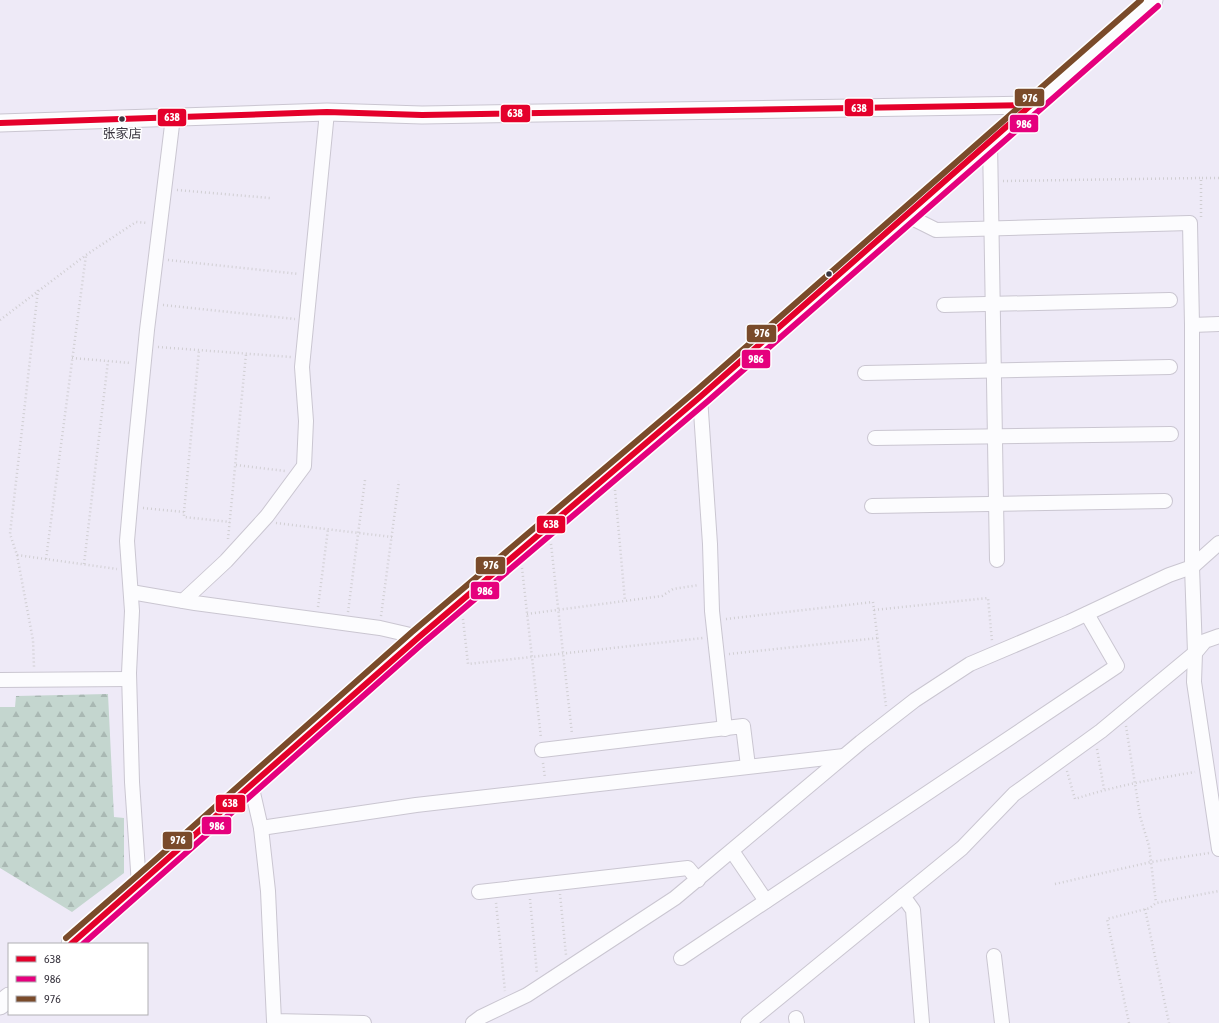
<svg xmlns="http://www.w3.org/2000/svg" width="1219" height="1023" viewBox="0 0 1219 1023" font-family="'Asap Condensed','Noto Sans SC',sans-serif">
	<style>
		.forest { fill: url(#forest-firs) }
		.lines { fill: none; stroke-linecap: round; stroke-linejoin: round }
		.minor-casing { stroke: #cac6d1; stroke-width: 16 }
		.tertiary-casing { stroke: #cac6d1; stroke-width: 19 }
		.secondary-casing { stroke: #cac6d1; stroke-width: 21 }
		.path { stroke: #d0ced2; stroke-width: 2.5; stroke-dasharray: 1 3; stroke-linecap: butt }
		.minor { stroke: #fcfcfe; stroke-width: 14 }
		.tertiary { stroke: #fcfcfe; stroke-width: 17 }
		.secondary { stroke: #fcfcfe; stroke-width: 19 }
		.bus-1-casing { stroke: #fff; stroke-width: 9 }
		.bus-2-casing { stroke: #fff; stroke-width: 9 }
		.bus-3-casing { stroke: #fff; stroke-width: 9 }
		.bus-1 { stroke: #e4002b; stroke-width: 6 }
		.bus-2 { stroke: #e5007d; stroke-width: 6 }
		.bus-3 { stroke: #7a4b2a; stroke-width: 6 }
		.bus-dot { fill: #3a3640; stroke: #fff; stroke-width: 1.5 }
		.labels { text-anchor: middle; dominant-baseline: central; stroke-width: 3; stroke-linejoin: round; paint-order: stroke }
		.bus-label { font-size: 13px; fill: #3a3640; stroke: #fff }
		.line-badge { stroke: #fff; stroke-width: 1.5 }
		.badge-label { font-size: 11px; text-anchor: middle; font-weight: bold; fill: #fff }
	</style>
	<defs>
		<pattern id="forest-firs" width="22" height="20" patternUnits="userSpaceOnUse"><rect width="22" height="20" fill="#c4d6cf"/><path d="M5 1l3.5 6h-7zM16 11l3.5 6h-7z" fill="#a9b8b3"/></pattern>
	</defs>
	<rect width="100%" height="100%" fill="#eeeaf7"/>
	<polygon class="forest" points="108,694 114,817 124,818 124,873 72,912 0,868 0,707 15,707 16,696"/>
	<g class="lines">
		<g class="minor-casing">
			<g id="minor">
				<polyline points="990,141 997,560"/>
				<polyline points="906,215 936,230 1190,223 1192,325 1219,324"/>
				<polyline points="944,305 1170,300"/>
				<polyline points="1192,325 1192,567 1195,653 1194,682 1219,849"/>
				<polyline points="865,373 1170,367"/>
				<polyline points="700,397 710,544 712,611 725,729"/>
				<polyline points="875,438 1171,434"/>
				<polyline points="872,506 1165,501"/>
				<polyline points="131,592 195,603 380,628 419,637"/>
				<polyline points="183,601 226,561 267,516 304,466 306,421 302,367 327,112"/>
				<polyline points="0,680 129,679"/>
				<polyline points="542,750 743,726 748,766"/>
				<polyline points="251,784 261,828 268,891 274,1021 364,1023"/>
				<polyline points="261,828 416,805 844,756"/>
				<polyline points="732,851 766,901"/>
				<polyline points="139,885 132,782 129,673 132,611 127,541 134,461 147,330 173,117"/>
				<polyline points="479,892 688,868 698,880"/>
				<polyline points="903,896 913,910 922,1023"/>
				<polyline points="994,956 1002,1023"/>
				<polyline points="681,958 1117,666 1087,614"/>
				<polyline points="796,1018 797,1023"/>
				<polyline points="473,1023 481,1017 527,995 675,898 861,742 915,700 970,664 1069,622 1169,575 1192,567 1219,543"/>
				<polyline points="748,1023 962,848 1014,794 1101,731 1195,653 1205,641 1219,636"/>
			</g>
		</g>
		<g class="tertiary-casing">
			<polyline id="tertiary" points="0,123 327,112 422,115 1031,105"/>
		</g>
		<g class="secondary-casing">
			<g id="secondary">
				<path d="M 71,944 C 188,844 301,740 417,638 C 512,556 609,477 703,395 C 853,263 1002,130 1153,0"/>
				<polyline points="0,1005 9,997"/>
			</g>
		</g>
		<g class="path">
			<polyline points="1003,181 1201,178"/>
			<polyline points="177,190 270,198"/>
			<polyline points="1201,217 1201,178 1219,178"/>
			<polyline points="168,260 299,274"/>
			<polyline points="38,290 10,534 17,555 117,569"/>
			<polyline points="163,305 295,319"/>
			<polyline points="0,320 86,255 136,222 148,223"/>
			<polyline points="158,347 291,357"/>
			<polyline points="72,358 131,363"/>
			<polyline points="236,465 285,471"/>
			<polyline points="615,490 625,601"/>
			<polyline points="143,508 184,512 184,517 230,522"/>
			<polyline points="184,512 199,350"/>
			<polyline points="276,523 392,537"/>
			<polyline points="228,539 246,354"/>
			<polyline points="551,544 572,734"/>
			<polyline points="17,555 33,640 34,667"/>
			<polyline points="46,559 86,255"/>
			<polyline points="84,564 108,361"/>
			<polyline points="522,568 541,738"/>
			<polyline points="318,607 328,529"/>
			<polyline points="874,610 988,598 992,641"/>
			<polyline points="348,612 365,480"/>
			<polyline points="527,614 662,596 673,589 699,585"/>
			<polyline points="381,616 399,481"/>
			<polyline points="463,619 468,664 703,638"/>
			<polyline points="726,619 873,602 886,706"/>
			<polyline points="729,654 878,638"/>
			<polyline points="1126,726 1140,816 1149,846 1156,903"/>
			<polyline points="1097,749 1104,789"/>
			<polyline points="543,763 545,778"/>
			<path d="M 1067,771 L 1075,799 C 1114,786 1154,779 1195,772"/>
			<polyline points="1055,884 1151,862 1209,853"/>
			<polyline points="560,894 566,955"/>
			<polyline points="530,899 537,974"/>
			<polyline points="496,903 505,991"/>
			<polyline points="1145,909 1169,1023"/>
			<polyline points="1129,1023 1107,919 1150,908 1156,903 1219,891"/>
		</g>
		<use href="#minor" class="minor"/>
		<use href="#tertiary" class="tertiary"/>
		<use href="#secondary" class="secondary"/>
		<g class="bus-1-casing">
			<g id="bus-1">
				<polyline points="0,123 327,112 422,115 1031,105"/>
				<polyline points="71,944 419,637 700,397 1031,105"/>
			</g>
		</g>
		<g class="bus-2-casing">
			<polyline id="bus-2" points="83,944 422,644 708,401 1158,6"/>
		</g>
		<g class="bus-3-casing">
			<polyline id="bus-3" points="66,938 153,862 412,632 698,389 1141,0"/>
		</g>
		<use href="#bus-1" class="bus-1"/>
		<use href="#bus-2" class="bus-2"/>
		<use href="#bus-3" class="bus-3"/>
	</g>
	<g class="bus-dot">
		<circle cx="122" cy="119" r="3.5"/>
		<circle cx="829" cy="274" r="3.5"/>
	</g>
	<g class="labels">
		<g class="bus-label">
			<text x="122" y="133">张家店</text>
		</g>
	</g>
	<g class="line-badge">
		<rect x="1014" y="88" width="31" height="19" rx="4" fill="#7a4b2a"/>
		<rect x="844" y="98" width="30" height="19" rx="4" fill="#e4002b"/>
		<rect x="500" y="104" width="31" height="19" rx="4" fill="#e4002b"/>
		<rect x="157" y="108" width="30" height="19" rx="4" fill="#e4002b"/>
		<rect x="1009" y="114" width="30" height="19" rx="4" fill="#e5007d"/>
		<rect x="746" y="324" width="31" height="19" rx="4" fill="#7a4b2a"/>
		<rect x="741" y="349" width="30" height="20" rx="4" fill="#e5007d"/>
		<rect x="536" y="515" width="30" height="19" rx="4" fill="#e4002b"/>
		<rect x="475" y="556" width="31" height="19" rx="4" fill="#7a4b2a"/>
		<rect x="470" y="581" width="30" height="19" rx="4" fill="#e5007d"/>
		<rect x="215" y="794" width="31" height="19" rx="4" fill="#e4002b"/>
		<rect x="201" y="816" width="31" height="19" rx="4" fill="#e5007d"/>
		<rect x="162" y="831" width="31" height="19" rx="4" fill="#7a4b2a"/>
	</g>
	<g class="badge-label">
		<text x="1030" y="102">976</text>
		<text x="859" y="112">638</text>
		<text x="515" y="117">638</text>
		<text x="172" y="121">638</text>
		<text x="1024" y="128">986</text>
		<text x="762" y="337">976</text>
		<text x="756" y="363">986</text>
		<text x="551" y="528">638</text>
		<text x="491" y="569">976</text>
		<text x="485" y="595">986</text>
		<text x="230" y="807">638</text>
		<text x="217" y="830">986</text>
		<text x="178" y="844">976</text>
	</g>
	<rect x="8" y="943" width="140" height="72" fill="#ffffff" stroke="#b0afb3"/>
	<rect x="16" y="956" width="20" height="6" fill="#e4002b" stroke="#b0afb3"/>
	<text x="44" y="963" font-size="12" fill="#3a3640">638</text>
	<rect x="16" y="976" width="20" height="6" fill="#e5007d" stroke="#b0afb3"/>
	<text x="44" y="983" font-size="12" fill="#3a3640">986</text>
	<rect x="16" y="996" width="20" height="6" fill="#7a4b2a" stroke="#b0afb3"/>
	<text x="44" y="1003" font-size="12" fill="#3a3640">976</text>
</svg>
